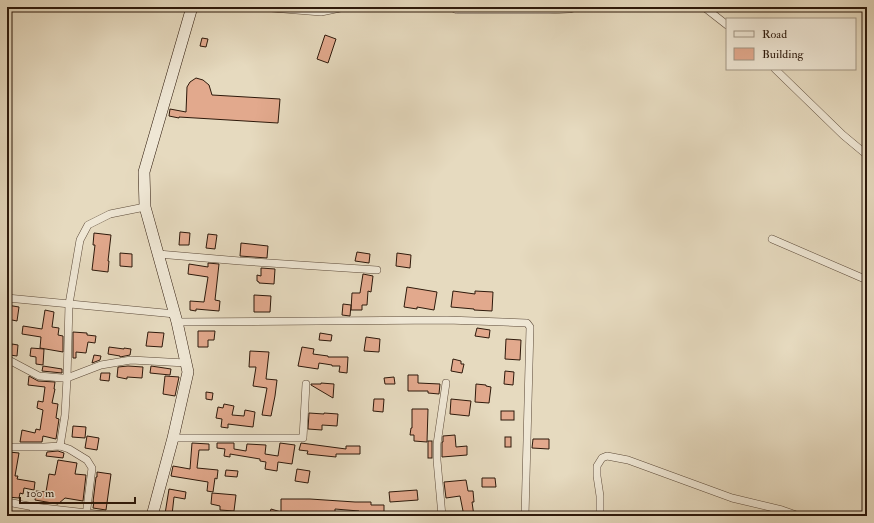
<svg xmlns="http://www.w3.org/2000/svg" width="874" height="523" viewBox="0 0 874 523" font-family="'IM FELL Double Pica',serif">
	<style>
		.building { fill: #e2a98d; stroke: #2d190b }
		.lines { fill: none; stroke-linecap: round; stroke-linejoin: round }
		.street-casing { stroke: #5b4938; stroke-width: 8 }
		.secondary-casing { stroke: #2d190b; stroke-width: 12 }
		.street { stroke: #efe7d5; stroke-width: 7 }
		.secondary { stroke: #efe7d5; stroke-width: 11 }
	</style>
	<rect width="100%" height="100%" fill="#e6dabf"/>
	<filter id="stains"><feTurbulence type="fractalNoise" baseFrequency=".005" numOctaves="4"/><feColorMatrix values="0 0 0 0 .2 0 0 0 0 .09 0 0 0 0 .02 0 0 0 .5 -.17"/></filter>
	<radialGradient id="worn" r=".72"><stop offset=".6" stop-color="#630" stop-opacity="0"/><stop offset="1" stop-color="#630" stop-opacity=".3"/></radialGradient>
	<g class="building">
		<polygon points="325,35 336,39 328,63 317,59"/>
		<polygon points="202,38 208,39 206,47 200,46"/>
		<polygon points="196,78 203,80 209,85 212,95 280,99 278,123 179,117 179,118 169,116 170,109 186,112 187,87 190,82"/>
		<polygon points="180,232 190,233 189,245 179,245"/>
		<polygon points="94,233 111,235 108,261 109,261 108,272 92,270 95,245 93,245"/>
		<polygon points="208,234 217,235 215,249 206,248"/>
		<polygon points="241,243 268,246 267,258 240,256"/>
		<polygon points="357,252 370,254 369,263 355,261"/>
		<polygon points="120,253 132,254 132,267 120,266"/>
		<polygon points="397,253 411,255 410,268 396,266"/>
		<polygon points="208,263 219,264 215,300 220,301 219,311 196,309 196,311 190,310 190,301 204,302 208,277 188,274 189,264 208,267"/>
		<polygon points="261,268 275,269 274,284 259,283 259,282 257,281 257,275 261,276"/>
		<polygon points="363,274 373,276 371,292 368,291 367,305 362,305 362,310 351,310 352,293 360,293"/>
		<polygon points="407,287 437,292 434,310 417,307 417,309 404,307"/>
		<polygon points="453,291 475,294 475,291 493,292 492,311 474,310 474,309 451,307"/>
		<polygon points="254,295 271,296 270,312 254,312"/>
		<polygon points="343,304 351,305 350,316 342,315"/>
		<polygon points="7,305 19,307 17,321 7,319"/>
		<polygon points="45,310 54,312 52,327 59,328 58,335 63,336 63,352 40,348 41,337 22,334 23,326 42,329"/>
		<polygon points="477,328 490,330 489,338 475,336"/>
		<polygon points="198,331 215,331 214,340 208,340 208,347 198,347"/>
		<polygon points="73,332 87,333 87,335 96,336 95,343 88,342 86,353 76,352 76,358 73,358"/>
		<polygon points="148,332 164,333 162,347 146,346"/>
		<polygon points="320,333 332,335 331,341 319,340"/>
		<polygon points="366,337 380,339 379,352 364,351"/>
		<polygon points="506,339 521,340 520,360 505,359"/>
		<polygon points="12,344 18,345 17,356 10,355"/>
		<polygon points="109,347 124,349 124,348 131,349 130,355 120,357 120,356 108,354"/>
		<polygon points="302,347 314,349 313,354 328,356 328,357 348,357 347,373 339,372 340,366 332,366 332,365 319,363 318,369 298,366"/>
		<polygon points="31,348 44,349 43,365 36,364 36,357 30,356"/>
		<polygon points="250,351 269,352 266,379 277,380 275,396 271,416 262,415 267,388 253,386 256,367 249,367"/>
		<polygon points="94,355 101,356 100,360 92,363"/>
		<polygon points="453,359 461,361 461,364 464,364 462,373 451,371"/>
		<polygon points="43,366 62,369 62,373 42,371"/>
		<polygon points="128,366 143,367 142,378 127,377 127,379 117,377 118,367"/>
		<polygon points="151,366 171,369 170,375 150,373"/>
		<polygon points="505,371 514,372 513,385 504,384"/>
		<polygon points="101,373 110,373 109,381 100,380"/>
		<polygon points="408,375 418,375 418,383 440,384 439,394 428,393 428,391 408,391"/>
		<polygon points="29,376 38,381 55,382 54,389 55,389 52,403 58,404 56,418 59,419 56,439 43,436 42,442 20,442 22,430 35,433 36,429 40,430 43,410 37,408 38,401 43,402 45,387 28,385"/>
		<polygon points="165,376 179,377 175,396 163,394"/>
		<polygon points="394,377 395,384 385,384 384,378"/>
		<polygon points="321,383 334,384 333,398 311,385 311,384 321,384"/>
		<polygon points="476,384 486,385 486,386 491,387 489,403 475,402"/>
		<polygon points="206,392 213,393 212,400 206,399"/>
		<polygon points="374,399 384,399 383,412 373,411"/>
		<polygon points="451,399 471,401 469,416 450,414"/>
		<polygon points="224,404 234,406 232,415 244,416 245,410 255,412 253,427 228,424 228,428 221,427 222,419 216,418 218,407 223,408"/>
		<polygon points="412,409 428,409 427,442 414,441 414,435 410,435 411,428 412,428"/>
		<rect x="501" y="411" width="13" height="9"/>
		<polygon points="309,413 324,414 324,413 338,414 337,426 322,425 322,430 308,429"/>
		<polygon points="73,426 86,427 85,438 72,437"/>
		<polygon points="455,435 456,447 467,446 467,455 442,457 442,442 443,442 443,436"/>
		<polygon points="87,436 99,438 97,450 85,448"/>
		<rect x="505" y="437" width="6" height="10"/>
		<polygon points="533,439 549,439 549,449 532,448"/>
		<rect x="428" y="441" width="4" height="17"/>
		<polygon points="192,443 209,444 209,450 199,450 197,468 218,470 217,479 215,478 213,492 207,491 208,482 171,476 173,466 190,469"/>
		<polygon points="217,443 234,443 234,449 246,451 247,444 266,445 265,454 278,456 280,443 295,445 292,464 278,462 277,471 265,469 266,462 260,461 260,459 230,454 230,457 224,456 225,449 217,448"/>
		<polygon points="301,443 346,449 346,446 360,446 360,454 336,454 336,457 307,454 308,451 299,450"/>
		<polygon points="58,451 64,453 63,458 46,456 47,452"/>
		<polygon points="9,452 19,453 15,476 18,476 17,479 35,482 34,490 24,488 23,494 20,493 19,498 7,497 7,487 9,476 7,476 7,465"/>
		<polygon points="58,460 77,463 75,474 86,475 83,501 65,498 58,504 35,500 36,491 46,492 49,474 55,475"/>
		<polygon points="297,469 310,471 308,483 295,481"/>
		<polygon points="226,470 238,471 237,477 225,476"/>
		<polygon points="97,472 111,474 106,510 93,508 94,502 93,502 96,477 97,477"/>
		<polygon points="482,478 495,478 496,487 482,487"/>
		<polygon points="466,480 468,491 473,491 474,502 472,502 474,516 464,516 460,496 446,498 444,482"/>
		<polygon points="169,489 186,492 185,499 174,497 172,515 165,514"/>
		<polygon points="417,490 418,500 390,502 389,492"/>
		<polygon points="212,493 236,495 234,511 220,510 220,506 211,504"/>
		<polygon points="281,499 310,499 355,502 371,502 371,505 384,505 384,516 359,516 359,511 335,509 335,513 326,513 326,516 300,516 300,513 286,513 289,514 289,516 269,516 271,509 281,512"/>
	</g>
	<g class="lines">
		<g class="street-casing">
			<g id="street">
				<polyline points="259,7 321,12 345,7"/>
				<polyline points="451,7 457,10 549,10 569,9 577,7"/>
				<polyline points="704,7 727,25"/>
				<polyline points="775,69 843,135 867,155"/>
				<polyline points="772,239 867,280"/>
				<polyline points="158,254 240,261 377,270"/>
				<polyline points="7,298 175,314"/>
				<polyline points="177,322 447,320 527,323 530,327 525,516"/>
				<polyline points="7,359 39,376 62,378 67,378 101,365 131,360 186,363"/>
				<polyline points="173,438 303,438 306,384"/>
				<polyline points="60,446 65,415 67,378 69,304 80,240 88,225 110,214 145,207"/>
				<polyline points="7,447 44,447 60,446 69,449 87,460 92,468 86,516"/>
				<polyline points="7,502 34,507 114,516"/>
				<polyline points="32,516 34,507"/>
				<polyline points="442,516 437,460 437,444 446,383"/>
				<polyline points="600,516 600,496 597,476 597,466 602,458 607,456 628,460 732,498 782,510 799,516"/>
			</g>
		</g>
		<g class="secondary-casing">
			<polyline id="secondary" points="152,516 173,438 188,372 177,322 145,207 144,172 192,7"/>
		</g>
		<use href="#street" class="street"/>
		<use href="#secondary" class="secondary"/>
	</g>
	<rect width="874" height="523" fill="none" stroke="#e6dabf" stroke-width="24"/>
	<rect x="8" y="8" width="858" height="507" fill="none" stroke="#2d190b" stroke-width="2"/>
	<rect x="12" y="12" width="850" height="499" fill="none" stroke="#2d190b"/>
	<rect x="726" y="18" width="130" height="52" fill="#efe7d5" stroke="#a19584"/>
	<rect x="734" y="31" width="20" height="6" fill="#efe7d5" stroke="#a19584"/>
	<text x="762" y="38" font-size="12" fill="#2d190b">Road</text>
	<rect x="734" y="48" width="20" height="12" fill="#e2a98d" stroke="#a19584"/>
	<text x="762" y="58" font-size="12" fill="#2d190b">Building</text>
	<path d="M20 497v6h115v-6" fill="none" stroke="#2d190b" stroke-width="2"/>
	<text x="26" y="497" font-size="12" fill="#2d190b" stroke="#efe7d5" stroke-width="3" paint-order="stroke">100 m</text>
	<rect width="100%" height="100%" filter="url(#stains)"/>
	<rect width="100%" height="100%" fill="url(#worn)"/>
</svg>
